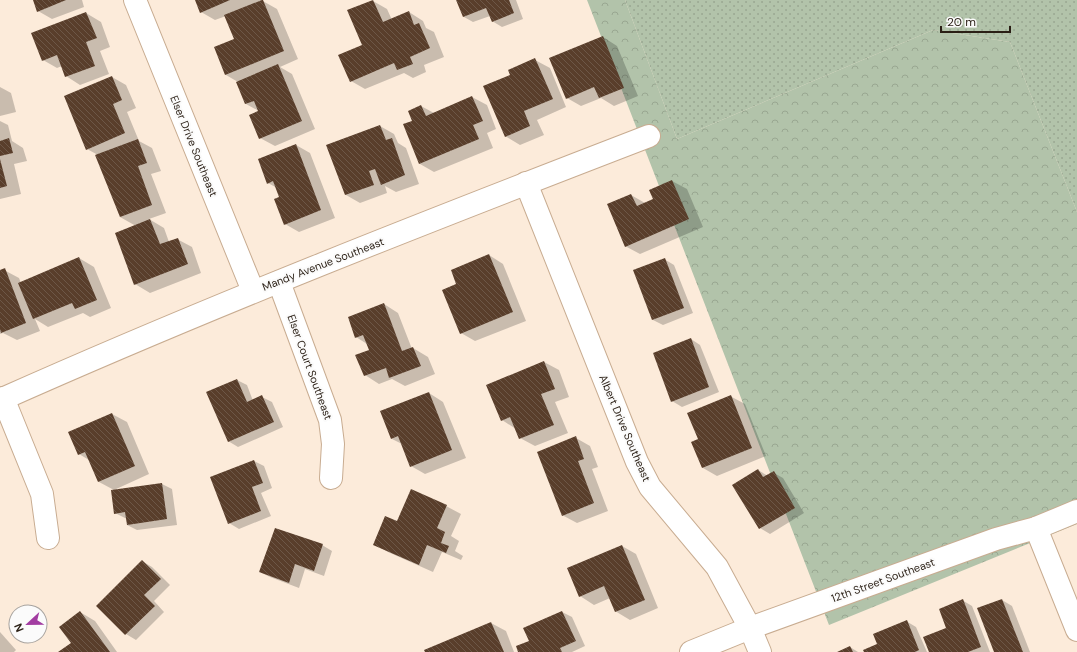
<svg xmlns="http://www.w3.org/2000/svg" width="1077" height="652" viewBox="0 0 1077 652" font-family="'DM Sans',sans-serif">
	<style>
		.green { fill: url(#green-dots) }
		.forest { fill: url(#forest-crowns) }
		.shadow { fill: #0003 }
		.building { fill: url(#building-back-hatch) }
		.lines { fill: none; stroke-linecap: round; stroke-linejoin: round }
		.street-casing { stroke: #c8ac91; stroke-width: 24 }
		.street { stroke: #fff; stroke-width: 22 }
		.labels { text-anchor: middle; dominant-baseline: central; stroke-width: 4; stroke-linejoin: round; paint-order: stroke }
		.street-label { font-size: 11px; fill: #2a1f15; stroke: #fbfbfb }
	</style>
	<defs>
		<pattern id="green-dots" width="8" height="8" patternUnits="userSpaceOnUse"><rect width="8" height="8" fill="#b2c3aa"/><path d="M2 2h.1M6 6h.1" fill="none" stroke="#99a791" stroke-width="1.8" stroke-linecap="round"/></pattern>
		<pattern id="forest-crowns" width="20" height="18" patternUnits="userSpaceOnUse"><rect width="20" height="18" fill="#b2c3aa"/><path d="M2 6a3 3 0 1 1 6 0M12 15a3 3 0 1 1 6 0" fill="none" stroke="#99a791"/></pattern>
		<pattern id="building-back-hatch" width="6" height="6" patternUnits="userSpaceOnUse"><rect width="6" height="6" fill="#593e2b"/><path d="M-1 5l2 2M0 0l6 6M5-1l2 2" fill="none" stroke="#6d5747"/></pattern>
	</defs>
	<rect width="100%" height="100%" fill="#fcebda"/>
	<polygon class="green" points="625,0 1077,0 1077,212 1010,42 933,30 677,139"/>
	<polygon class="forest" points="587,0 625,0 677,139 933,30 1010,42 1077,212 1077,524 829,625"/>
	<g class="shadow">
		<polygon points="34,0 82,0 84,7 52,19 38,11"/>
		<polygon points="196,0 261,0 277,9 298,59 280,67 292,74 315,129 275,146 260,138 259,111 246,104 237,83 238,82 226,75 236,40 226,16 215,20 201,12"/>
		<polygon points="457,0 516,0 523,19 502,27 492,21 490,16 473,22 464,17"/>
		<polygon points="373,1 387,9 392,20 409,12 423,21 426,28 434,32 444,57 424,65 426,72 413,78 404,73 365,89 351,81 363,45"/>
		<polygon points="86,13 101,22 110,47 100,51 109,74 80,85 66,76 62,66 57,68 43,60"/>
		<polygon points="603,37 617,46 638,96 614,106 601,98 581,106 567,98"/>
		<polygon points="535,60 550,68 566,107 537,120 544,135 520,145 505,136 512,75"/>
		<polygon points="112,77 126,85 136,108 127,112 139,141 152,148 161,171 151,174 166,213 149,219 164,228 169,242 177,239 192,247 201,273 150,293 135,284 136,226 120,217 98,155 87,149"/>
		<polygon points="0,87 11,93 16,112 0,116"/>
		<polygon points="472,97 487,105 496,129 487,133 493,148 434,172 420,164 404,125 413,121 421,106 434,113"/>
		<polygon points="0,121 8,125 12,141 23,148 27,161 14,164 21,194 0,199"/>
		<polygon points="380,126 394,134 398,143 406,148 419,184 396,192 385,186 387,193 360,203 346,195 328,145"/>
		<polygon points="296,145 310,153 335,218 299,232 285,224 281,198 277,188 268,183"/>
		<polygon points="672,181 687,189 703,227 640,254 625,246 608,205 631,195 645,203 654,199"/>
		<polygon points="489,255 503,264 526,321 475,341 461,333 458,285"/>
		<polygon points="79,258 94,267 111,308 90,317 83,313 48,327 35,319 40,331 17,340 3,333 0,334 0,271 4,270 19,278 21,283"/>
		<polygon points="664,259 674,265 693,313 663,325 653,320"/>
		<polygon points="384,304 398,313 412,349 413,348 428,357 435,374 405,386 392,379 379,384 365,375 370,351 367,344 356,337"/>
		<polygon points="691,339 700,345 719,392 682,407 672,401"/>
		<polygon points="544,362 559,370 569,397 555,402 568,433 535,446 520,438 516,429 502,420"/>
		<polygon points="237,380 247,385 253,401 262,397 272,402 283,427 238,447 228,441"/>
		<polygon points="429,393 443,402 466,458 425,474 411,466 402,444 392,439"/>
		<polygon points="730,396 745,404 766,456 717,476 703,468"/>
		<polygon points="112,414 127,422 149,474 114,490 99,482 89,460 79,454"/>
		<polygon points="576,438 590,446 598,467 592,469 608,511 577,523 562,515"/>
		<polygon points="254,461 264,466 272,488 261,493 271,516 239,529 229,523"/>
		<polygon points="758,470 768,476 774,473 783,478 804,513 770,534 760,528"/>
		<polygon points="162,484 172,489 177,525 137,530 127,525 127,519 115,513"/>
		<polygon points="446,506 461,514 451,536 459,541 455,551 463,556 461,560 442,552 433,572 388,552 374,544 397,523"/>
		<polygon points="322,545 332,551 324,576 305,569 299,588 270,577 260,572"/>
		<polygon points="622,546 636,554 658,608 630,620 615,611 610,598 594,605 580,596"/>
		<polygon points="142,561 152,567 170,585 154,601 164,612 136,640 126,634 97,606"/>
		<polygon points="962,600 972,606 990,652 930,652 947,628"/>
		<polygon points="1002,600 1012,606 1030,652 995,652"/>
		<polygon points="80,612 95,621 117,652 60,652 72,643"/>
		<polygon points="562,612 572,617 585,646 572,652 519,652"/>
		<polygon points="906,621 916,627 927,652 865,652 878,645"/>
		<polygon points="491,623 506,631 514,652 426,652"/>
		<polygon points="0,632 16,650 14,652 0,652"/>
		<polygon points="850,647 858,652 839,652"/>
	</g>
	<g class="building">
		<polygon points="33,0 66,0 37,12"/>
		<polygon points="195,0 230,0 200,13"/>
		<polygon points="262,0 263,0 284,51 225,75 214,47 234,39 224,15"/>
		<polygon points="373,0 383,22 409,11 414,25 419,23 430,48 410,57 413,64 397,70 394,63 350,82 338,55 362,45 347,10"/>
		<polygon points="456,0 509,0 514,13 492,22 486,8 463,17"/>
		<polygon points="86,12 97,38 86,42 95,66 65,77 57,55 42,61 31,33"/>
		<polygon points="603,36 624,88 599,98 594,87 566,99 549,58"/>
		<polygon points="535,58 553,99 524,111 530,126 505,137 483,86 510,75 508,70"/>
		<polygon points="278,64 302,121 259,139 249,115 258,111 254,101 245,104 236,82"/>
		<polygon points="112,76 122,100 113,104 125,133 86,150 64,96"/>
		<polygon points="472,96 483,121 473,125 479,139 419,164 403,124 412,121 408,111 421,105 426,116"/>
		<polygon points="380,125 386,140 392,138 405,175 381,185 375,169 369,171 374,185 345,195 326,145"/>
		<polygon points="9,138 13,153 0,156 0,141"/>
		<polygon points="138,139 147,163 138,166 152,205 120,217 95,155"/>
		<polygon points="296,144 321,210 284,225 274,199 279,197 273,181 267,184 258,159"/>
		<polygon points="0,159 7,186 0,188"/>
		<polygon points="672,180 689,219 625,247 607,204 631,194 637,206 653,199 649,190"/>
		<polygon points="150,219 160,244 178,238 188,264 134,285 115,233"/>
		<polygon points="489,254 513,312 460,334 442,290 456,284 451,270"/>
		<polygon points="79,257 97,300 75,309 72,303 33,319 18,283"/>
		<polygon points="665,258 684,308 652,320 633,270"/>
		<polygon points="5,268 26,323 1,333 0,329 0,270"/>
		<polygon points="384,303 402,351 413,347 421,366 389,378 386,368 364,376 355,355 369,350 363,335 355,338 348,317"/>
		<polygon points="691,338 709,387 671,402 653,353"/>
		<polygon points="544,361 555,389 541,394 554,425 519,439 510,417 501,421 486,385"/>
		<polygon points="237,379 247,402 262,395 274,422 228,442 206,392"/>
		<polygon points="429,392 452,450 410,467 398,436 391,439 380,411"/>
		<polygon points="731,395 752,448 702,468 691,442 698,439 687,413"/>
		<polygon points="112,413 135,466 98,482 85,452 78,455 68,432"/>
		<polygon points="576,436 584,459 578,461 594,503 562,516 537,452"/>
		<polygon points="254,460 263,483 252,487 261,511 228,524 210,477"/>
		<polygon points="758,469 763,477 774,471 795,508 759,529 732,485"/>
		<polygon points="162,483 167,519 127,525 125,512 114,514 111,490"/>
		<polygon points="411,489 447,505 437,528 445,532 441,543 449,546 446,553 427,545 419,565 373,545 385,516 397,521"/>
		<polygon points="275,528 323,544 314,571 295,564 289,583 259,572"/>
		<polygon points="622,545 645,600 615,612 604,586 579,597 567,568"/>
		<polygon points="142,560 161,579 144,595 155,606 125,635 96,606"/>
		<polygon points="963,599 981,647 968,652 929,652 923,637 946,628 939,609"/>
		<polygon points="1002,599 1023,652 994,652 977,608"/>
		<polygon points="80,611 110,652 58,652 71,643 59,627"/>
		<polygon points="562,611 576,641 560,648 562,652 518,652 516,646 529,641 523,628"/>
		<polygon points="907,620 919,650 915,652 864,652 863,650 877,644 873,634"/>
		<polygon points="491,622 504,652 425,652 424,650"/>
		<polygon points="850,646 853,652 837,652"/>
	</g>
	<g class="lines">
		<g class="street-casing">
			<g id="street">
				<polyline points="135,0 253,291"/>
				<polyline points="526,183 637,462 650,487 717,567 750,628 760,652"/>
				<polyline points="279,282 330,420 333,444 331,478"/>
				<polyline points="3,398 42,494 48,538"/>
				<path d="M 0,400 C 213,305 431,220 649,136"/>
				<polyline points="1036,528 1077,630"/>
				<polyline points="691,652 750,628 996,539 1036,528 1077,511"/>
			</g>
		</g>
		<use href="#street" class="street"/>
	</g>
	<g class="labels">
		<g class="street-label">
			<text transform="translate(194 146) rotate(68)">Elser Drive Southeast</text>
			<text transform="translate(323 264) rotate(-21)">Mandy Avenue Southeast</text>
			<text transform="translate(310 367) rotate(70)">Elser Court Southeast</text>
			<text transform="translate(625 428) rotate(67)">Albert Drive Southeast</text>
			<text transform="translate(883 580) rotate(-20)">12th Street Southeast</text>
		</g>
	</g>
	<g transform="translate(28 624) rotate(248)"><circle r="19" fill="#fbfbfb" stroke="#a7a39f"/>
	<path d="M0-3L7 15L0 10L-7 15Z" fill="#a23ca1"/>
	<text y="-6" font-size="11" font-weight="bold" text-anchor="middle" fill="#2a1f15">N</text>
	</g>
	<path d="M941 26v6h69v-6" fill="none" stroke="#2a1f15" stroke-width="2"/>
	<text x="947" y="26" font-size="12" fill="#2a1f15" stroke="#fbfbfb" stroke-width="3" paint-order="stroke">20 m</text>
</svg>
